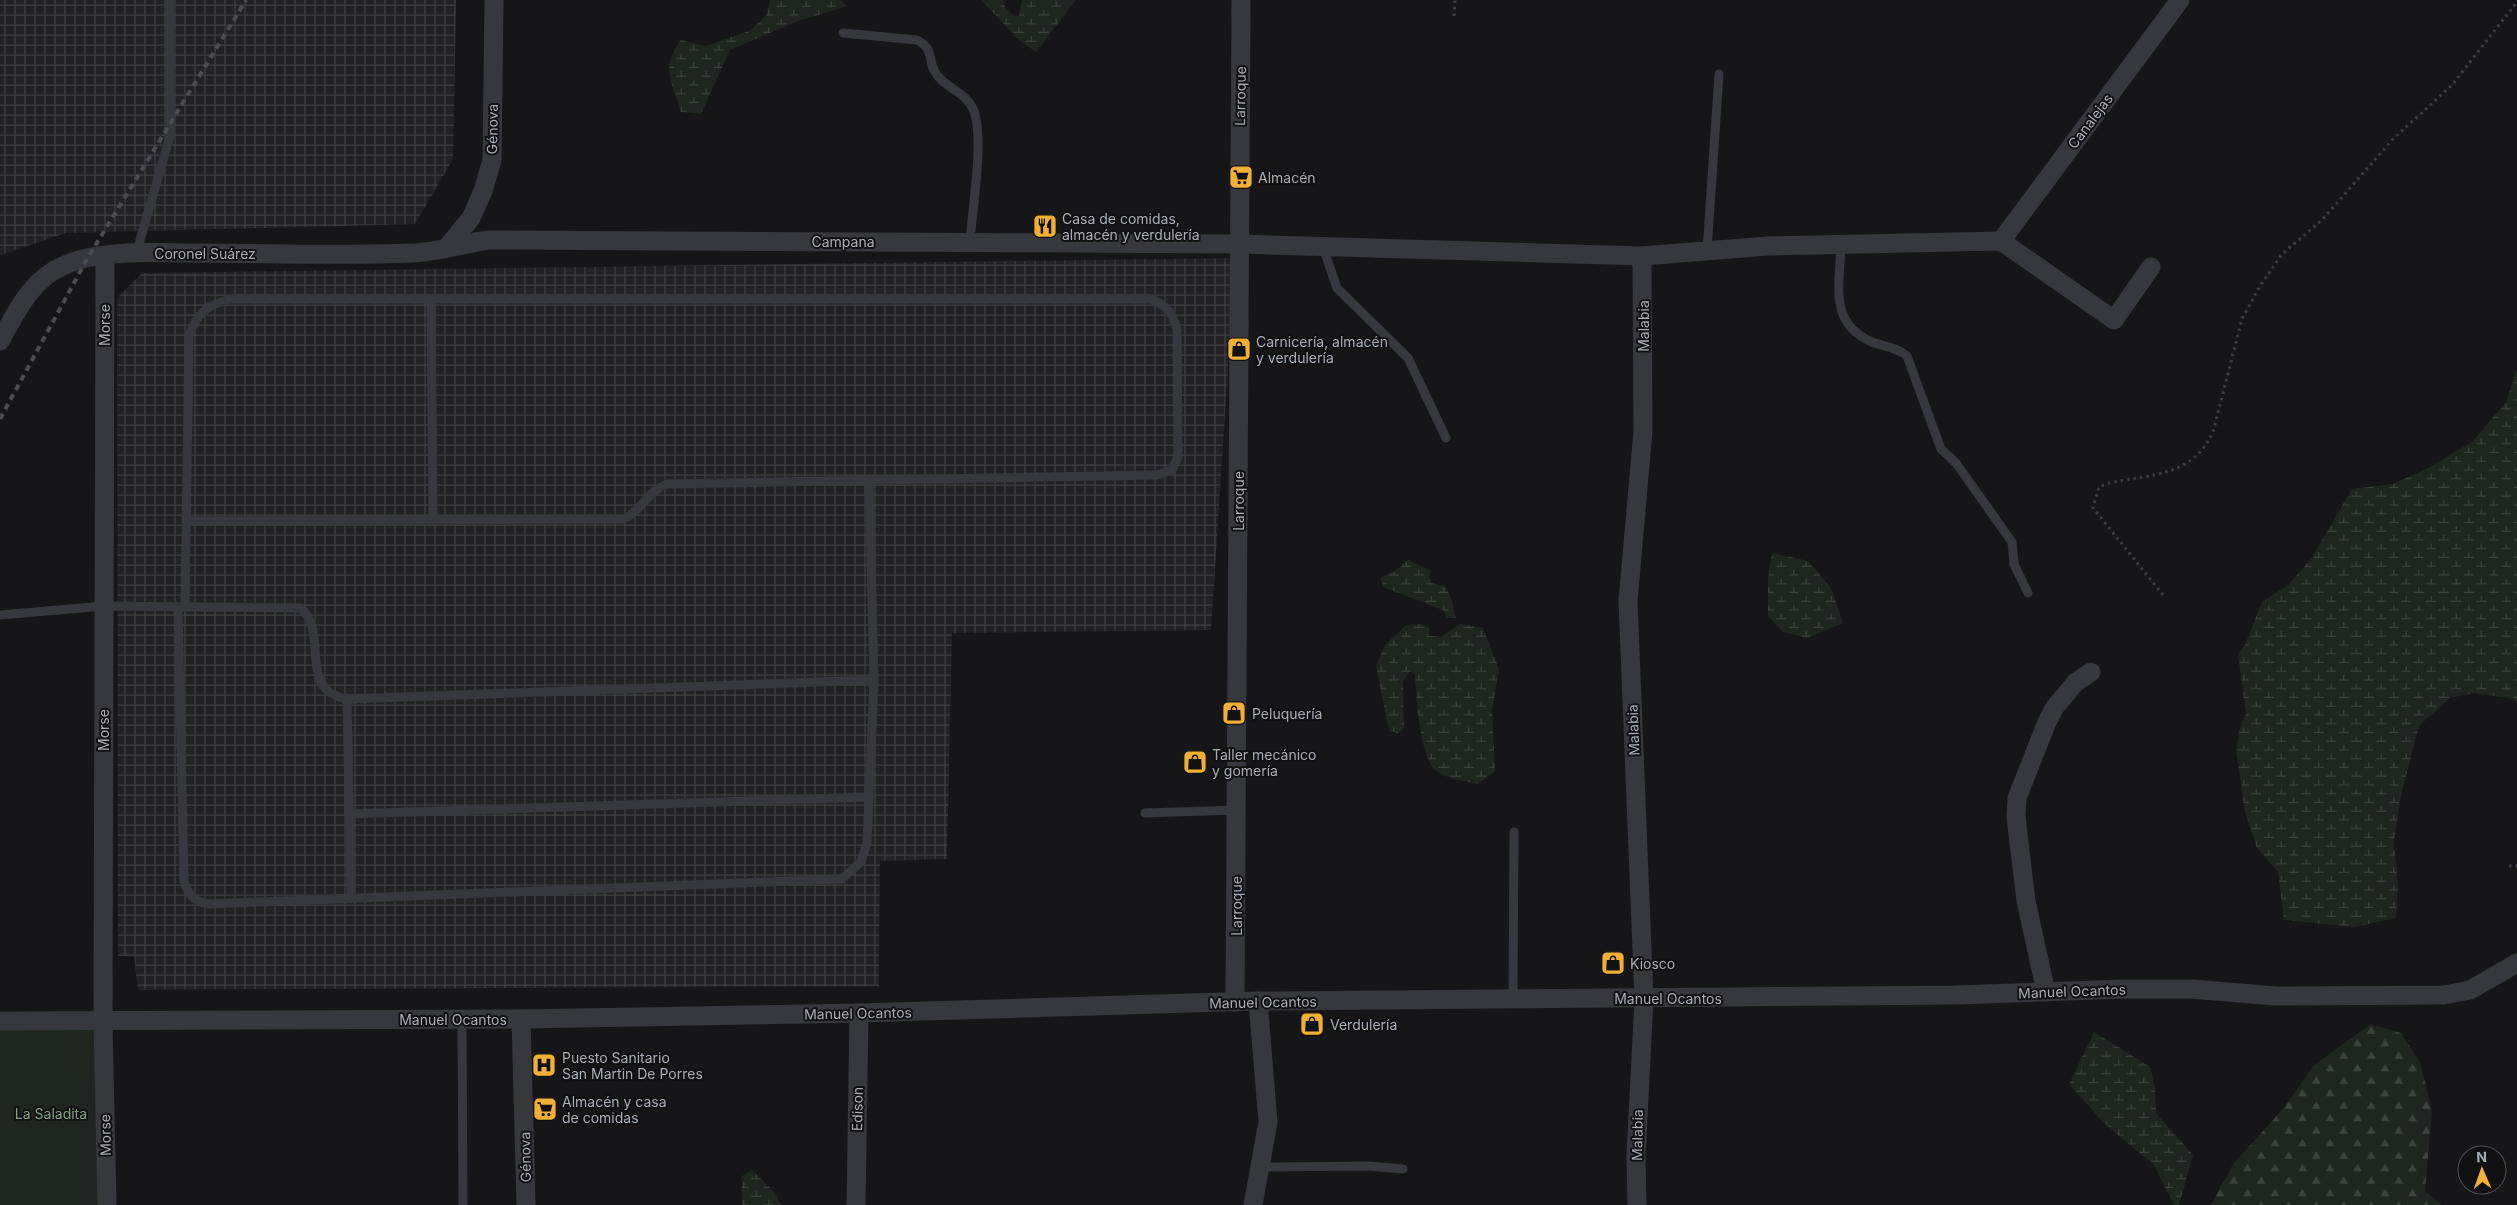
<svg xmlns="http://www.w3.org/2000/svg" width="2517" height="1205" viewBox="0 0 2517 1205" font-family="Inter,sans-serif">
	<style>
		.industrial { fill: url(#industrial-grid) }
		.forest { fill: url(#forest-firs) }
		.wetland { fill: url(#wetland-marsh) }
		.park { fill: #1e261f }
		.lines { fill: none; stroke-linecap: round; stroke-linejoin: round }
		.path { stroke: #3d3f44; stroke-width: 3; stroke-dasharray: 2.5 4; stroke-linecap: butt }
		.lane { stroke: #37383d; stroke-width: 9 }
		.street { stroke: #37383d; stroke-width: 19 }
		.rail { stroke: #4a4c52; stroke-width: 4; stroke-dasharray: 6 5; stroke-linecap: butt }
		.labels { text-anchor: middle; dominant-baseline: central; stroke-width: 4; stroke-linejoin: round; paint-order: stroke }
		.street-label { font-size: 14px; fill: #a8adb8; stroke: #111113 }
		.poi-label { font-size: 14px; fill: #a8adb8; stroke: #111113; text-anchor: start }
		.park-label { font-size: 14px; fill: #7fa381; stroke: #111113 }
	</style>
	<defs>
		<pattern id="industrial-grid" width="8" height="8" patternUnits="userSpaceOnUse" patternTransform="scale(1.25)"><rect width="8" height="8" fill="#222225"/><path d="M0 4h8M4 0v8" fill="none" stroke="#3f3f43"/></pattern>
		<pattern id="forest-firs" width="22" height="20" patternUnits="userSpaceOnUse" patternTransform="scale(1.25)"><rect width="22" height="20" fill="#1e261f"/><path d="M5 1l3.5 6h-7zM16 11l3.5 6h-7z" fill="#3c433d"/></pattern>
		<pattern id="wetland-marsh" width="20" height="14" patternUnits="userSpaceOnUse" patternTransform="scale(1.25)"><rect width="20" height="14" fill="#1e261f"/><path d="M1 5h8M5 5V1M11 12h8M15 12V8" fill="none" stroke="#3c433d"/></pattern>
	</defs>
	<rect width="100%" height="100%" fill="#161618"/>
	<g class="industrial">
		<polygon points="0,0 456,0 453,159 415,224 66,233 0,255"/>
		<polygon points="1235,258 1211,630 952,633 947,859 880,861 879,986 138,990 134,956 118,956 117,298 142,273"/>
	</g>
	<polygon class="forest" points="2371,1024 2401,1033 2420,1062 2432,1111 2425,1191 2442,1205 2211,1205 2233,1164 2284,1108 2313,1066"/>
	<g class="wetland">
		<path d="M 770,0 L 840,0 L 848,6 L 798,21 L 730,50 L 701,114 L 681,112 C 672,83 660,66 681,40 L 706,46 L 749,31 L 766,16 Z"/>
		<polygon points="981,0 1003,0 1005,7 1014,16 1019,16 1022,0 1076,0 1036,52 1020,41"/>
		<polygon points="2517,369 2517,704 2513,699 2474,693 2450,698 2419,726 2401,795 2394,842 2398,885 2396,918 2355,927 2284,920 2278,872 2257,848 2245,812 2236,749 2240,727 2246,714 2238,654 2245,645 2262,602 2288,585 2311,559 2352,489 2393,484 2428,468 2473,441 2506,402"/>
		<polygon points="1772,553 1808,561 1831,588 1843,623 1807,638 1783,632 1768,616 1768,579"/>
		<polygon points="1408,560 1432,571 1429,576 1431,583 1445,586 1451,598 1456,618 1447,618 1443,610 1383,587 1381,577 1395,571"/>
		<path d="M 1422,624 L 1429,628 L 1429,636 L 1442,636 L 1460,624 L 1483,628 L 1499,669 L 1492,710 L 1495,771 L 1478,784 C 1464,781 1445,779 1434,769 C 1420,755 1416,695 1415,675 L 1410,671 L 1403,682 L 1404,729 L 1398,733 L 1389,731 L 1376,666 L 1385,645 L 1405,626 Z"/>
		<polygon points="2094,1032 2150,1067 2155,1087 2156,1113 2193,1155 2179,1205 2174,1205 2154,1165 2104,1123 2069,1084"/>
		<polygon points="752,1170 775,1193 781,1205 742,1205 742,1176"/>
	</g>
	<polygon class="park" points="0,1021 103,1022 101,1205 0,1205"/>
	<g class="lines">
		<g class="path">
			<polyline points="1454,16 1455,0"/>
			<path d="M 2163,595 L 2093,508 L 2099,487 L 2109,483 C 2152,474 2192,477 2213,432 L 2242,319 L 2260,286 L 2282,254 L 2322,220 L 2393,139 L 2452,85 L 2517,2"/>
			<polyline points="2509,866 2517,866"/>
		</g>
		<g class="lane">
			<path d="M 843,33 L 917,40 C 935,50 927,58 935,72 C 944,88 965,91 973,109 C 985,135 972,211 970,242"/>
			<path d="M 1841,245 C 1840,285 1828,323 1872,342 C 1885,347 1897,347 1907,356 L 1941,449 L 1956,463 L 2012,542 L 2014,564 L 2028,593"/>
			<polyline points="1323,247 1337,288 1408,358 1446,438"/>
			<polyline points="1707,251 1719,74"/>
			<polyline points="136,254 170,136 170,0"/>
			<polyline points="431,299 433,520"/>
			<path d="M 178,607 L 184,881 C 188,895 193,901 208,904 L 842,879 L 861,862 L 867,843 L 874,680 L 869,480"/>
			<path d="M 185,607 L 189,335 C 198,312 207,305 231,299 L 1150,299 C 1167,305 1172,312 1177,329 L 1178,457 L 1172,470 L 1157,475 L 668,484 C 648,490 642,511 624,519 L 186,521"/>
			<path d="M 0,615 L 104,606 L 301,608 C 330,634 296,690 347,699 L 874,680"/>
			<polyline points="347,699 351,898"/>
			<polyline points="1145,813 1236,810"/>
			<polyline points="349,814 869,797"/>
			<polyline points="1513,999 1514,832"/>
			<polyline points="462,1019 463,1205"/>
			<polyline points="1259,1167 1369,1166 1403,1169"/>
		</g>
		<g class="street">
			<polyline points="2001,241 2180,0"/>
			<polyline points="448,246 471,218 483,191 492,160 494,0"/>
			<polyline points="105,256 103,1022 107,1205"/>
			<path d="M 0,341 C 17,311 31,279 65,265 C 101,249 157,253 196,253 C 267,253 338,256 409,253 C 435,253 462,244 488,240 L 1239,244 L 1642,256 L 1768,246 L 2001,241 L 2114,320 L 2151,267"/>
			<polyline points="2046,992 2026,901 2016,817 2017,798 2047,722 2055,707 2076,682 2091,672"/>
			<polyline points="1235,1002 1241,0"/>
			<polyline points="521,1019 526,1205"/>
			<polyline points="0,1021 521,1019 859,1013 1258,1001 1958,995 2124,989 2191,989 2276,996 2444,995 2470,990 2517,963"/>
			<polyline points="856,1205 859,1013"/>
			<polyline points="1253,1205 1268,1122 1258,1001"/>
			<polyline points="1637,1205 1636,1156 1644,999 1628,601 1643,431 1642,256"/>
		</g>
		<polyline class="rail" points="0,419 87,259 246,0"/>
	</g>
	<defs>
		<g id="supermarket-square" transform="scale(1.25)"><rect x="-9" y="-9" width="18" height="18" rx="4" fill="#f2b134" stroke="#111113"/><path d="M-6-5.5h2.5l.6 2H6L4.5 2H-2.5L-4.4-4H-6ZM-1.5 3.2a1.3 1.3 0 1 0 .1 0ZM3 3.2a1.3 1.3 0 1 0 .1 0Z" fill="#111"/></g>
		<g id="restaurant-square" transform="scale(1.25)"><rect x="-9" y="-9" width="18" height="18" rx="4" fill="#f2b134" stroke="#111113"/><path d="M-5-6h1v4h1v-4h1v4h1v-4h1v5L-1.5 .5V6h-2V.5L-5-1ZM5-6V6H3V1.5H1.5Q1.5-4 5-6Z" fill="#111"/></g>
		<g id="shop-square" transform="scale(1.25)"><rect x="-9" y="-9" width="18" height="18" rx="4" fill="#f2b134" stroke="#111113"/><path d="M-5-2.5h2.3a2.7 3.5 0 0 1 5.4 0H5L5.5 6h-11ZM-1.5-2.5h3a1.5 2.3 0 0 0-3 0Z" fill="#111"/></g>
		<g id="hospital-square" transform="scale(1.25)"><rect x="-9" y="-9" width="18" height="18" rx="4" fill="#f2b134" stroke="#111113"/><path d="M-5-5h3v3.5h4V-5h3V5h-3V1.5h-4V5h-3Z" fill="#111"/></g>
	</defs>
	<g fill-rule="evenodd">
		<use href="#supermarket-square" x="1241" y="177"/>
		<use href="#restaurant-square" x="1045" y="226"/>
		<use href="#shop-square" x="1239" y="349"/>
		<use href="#shop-square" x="1234" y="713"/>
		<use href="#shop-square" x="1195" y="762"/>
		<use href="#shop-square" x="1613" y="963"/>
		<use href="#shop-square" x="1312" y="1024"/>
		<use href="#hospital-square" x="544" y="1065"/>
		<use href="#supermarket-square" x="545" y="1109"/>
	</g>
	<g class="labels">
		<g class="street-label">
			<text transform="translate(1240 96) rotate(-89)">Larroque</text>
			<text transform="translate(2090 121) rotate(-53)">Canalejas</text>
			<text transform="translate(492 129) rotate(-89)">Génova</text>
			<text x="843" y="241">Campana</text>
			<text x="205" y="253">Coronel Suárez</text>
			<text transform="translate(104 325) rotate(-90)">Morse</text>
			<text transform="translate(1643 326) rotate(-90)">Malabia</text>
			<text transform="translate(1238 501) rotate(-90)">Larroque</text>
			<text transform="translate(103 730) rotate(-90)">Morse</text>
			<text transform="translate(1633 730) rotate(-92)">Malabia</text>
			<text transform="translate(1236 906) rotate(-90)">Larroque</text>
			<text transform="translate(2072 991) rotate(-2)">Manuel Ocantos</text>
			<text x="1668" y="998">Manuel Ocantos</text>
			<text transform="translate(1263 1002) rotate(-1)">Manuel Ocantos</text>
			<text transform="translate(858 1013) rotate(-1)">Manuel Ocantos</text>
			<text x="453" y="1019">Manuel Ocantos</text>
			<text transform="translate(857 1109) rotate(-89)">Edison</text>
			<text transform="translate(105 1135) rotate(-91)">Morse</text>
			<text transform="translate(1637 1135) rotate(-89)">Malabia</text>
			<text transform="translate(525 1157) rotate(-91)">Génova</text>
		</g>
		<g class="poi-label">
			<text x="1258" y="177">Almacén</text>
			<text x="1062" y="218">Casa de comidas,<tspan x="1062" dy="16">almacén y verdulería</tspan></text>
			<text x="1256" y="341">Carnicería, almacén<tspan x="1256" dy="16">y verdulería</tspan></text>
			<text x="1252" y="713">Peluquería</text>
			<text x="1212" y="754">Taller mecánico<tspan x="1212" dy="16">y gomería</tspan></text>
			<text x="1630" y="963">Kiosco</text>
			<text x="1330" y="1024">Verdulería</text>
			<text x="562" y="1057">Puesto Sanitario<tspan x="562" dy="16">San Martin De Porres</tspan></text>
			<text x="562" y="1101">Almacén y casa<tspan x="562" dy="16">de comidas</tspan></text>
		</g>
		<g class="park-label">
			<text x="51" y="1113">La Saladita</text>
		</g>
	</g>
	<g transform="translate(2482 1170) rotate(358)"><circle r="24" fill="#111113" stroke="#4d4f55"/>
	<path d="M0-4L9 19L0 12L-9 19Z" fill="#f2b134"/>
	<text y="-8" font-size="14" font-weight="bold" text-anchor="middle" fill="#a8adb8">N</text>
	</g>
</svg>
